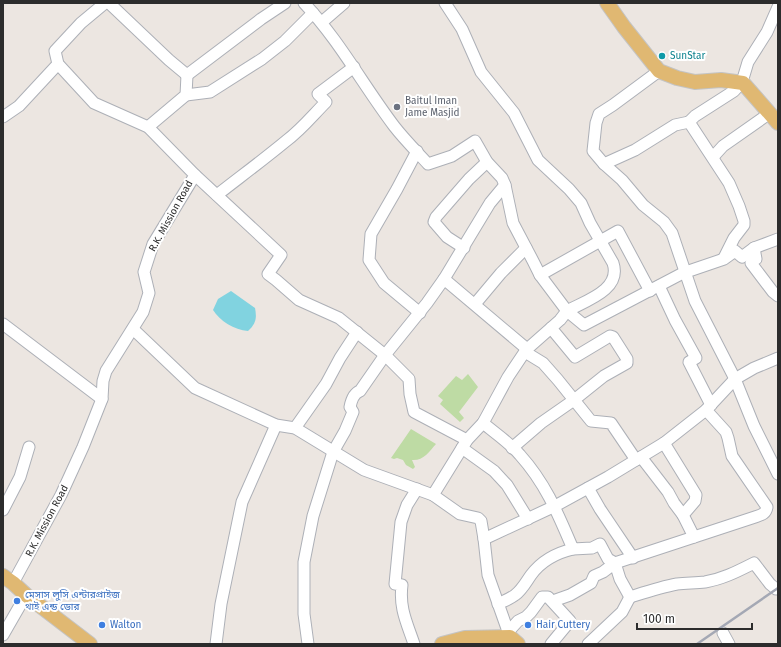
<svg xmlns="http://www.w3.org/2000/svg" width="781" height="647" viewBox="0 0 781 647" font-family="'Fira Sans','Noto Sans Bengali',sans-serif">
	<style>
		.green { fill: #bedba4 }
		.water { fill: #81d3e0 }
		.lines { fill: none; stroke-linecap: round; stroke-linejoin: round }
		.minor-casing { stroke: #adb0b7; stroke-width: 13 }
		.major-casing { stroke: #c4c4c4; stroke-width: 16 }
		.minor { stroke: #fff; stroke-width: 11 }
		.major { stroke: #e0b872; stroke-width: 14 }
		.rail { stroke: #a4a8b4; stroke-width: 2.5 }
		.culture-dot { fill: #0f9aa8; stroke: #fff; stroke-width: 1.5 }
		.worship-dot { fill: #6b7280; stroke: #fff; stroke-width: 1.5 }
		.shop-dot { fill: #3f7fe0; stroke: #fff; stroke-width: 1.5 }
		.labels { text-anchor: middle; dominant-baseline: central; stroke-width: 4; stroke-linejoin: round; paint-order: stroke }
		.culture-label { font-size: 10px; fill: #0d838f; stroke: #fff; text-anchor: start }
		.worship-label { font-size: 10px; fill: #5b616d; stroke: #fff; text-anchor: start }
		.street-label { font-size: 10px; fill: #2c2c2c; stroke: #fff }
		.shop-label { font-size: 10px; fill: #366cbe; stroke: #fff; text-anchor: start }
	</style>
	<rect width="100%" height="100%" fill="#ece6e1"/>
	<g class="green">
		<polygon points="468,374 478,387 459,412 464,418 460,422 440,404 443,400 438,396 456,376 462,380"/>
		<path d="M 411,429 L 436,444 C 429,452 423,461 412,460 L 415,467 L 413,469 L 406,465 L 403,460 L 397,458 L 394,459 L 391,458 Z"/>
	</g>
	<path class="water" d="M 231,291 L 255,308 C 257,318 256,324 248,331 C 234,330 220,321 213,310 L 218,299 Z"/>
	<g class="lines">
		<g class="minor-casing">
			<g id="minor">
				<polyline points="109,3 169,60 187,75 261,19 285,3"/>
				<path d="M 304,3 C 339,40 363,85 394,126 C 404,139 417,152 428,164 L 452,156 L 475,141 L 487,162 L 502,178 L 505,185 L 513,223 L 533,261 L 540,275 L 567,311 L 560,320 L 526,350 L 508,377 L 483,423 L 467,440 L 433,495"/>
				<path d="M 445,3 L 462,29 L 481,72 L 514,113 L 538,160 L 569,189 L 581,203 L 590,223 L 613,263 C 622,290 585,301 567,311 L 584,325 L 683,273 L 724,259 L 735,251 L 742,257 L 754,248 L 778,239"/>
				<polyline points="322,22 344,3"/>
				<polyline points="659,71 613,105 599,114 596,123 593,151 604,164 622,180 643,205 664,222 672,233 695,301 735,379"/>
				<polyline points="186,95 210,92 262,59 285,41 313,13"/>
				<polyline points="3,117 19,106 58,64"/>
				<polyline points="148,127 186,95 187,75"/>
				<polyline points="417,151 397,189 371,234 369,260 384,283 420,313"/>
				<polyline points="713,157 723,146 770,113"/>
				<polyline points="604,164 635,150 675,125 689,122"/>
				<polyline points="195,175 281,255 268,274 276,280 299,300 339,318 385,355 409,379 410,394 414,412 467,440"/>
				<path d="M 217,195 C 240,177 263,160 286,141 C 301,130 313,115 326,102 L 318,94 L 354,67"/>
				<polyline points="464,248 447,237 434,222 436,217 469,179 487,162"/>
				<polyline points="754,248 756,259 751,263 773,292 778,296"/>
				<polyline points="724,258 734,238 744,225 744,221 739,206 729,183 689,122 695,116 734,91 742,82 748,62 767,32 778,7"/>
				<polyline points="540,275 618,231 650,291"/>
				<polyline points="444,279 527,349"/>
				<polyline points="659,286 675,320 696,358 689,362 711,405"/>
				<polyline points="475,304 501,273 526,248"/>
				<polyline points="3,324 102,399"/>
				<polyline points="133,329 195,388 276,425 295,428 364,470 433,495 460,514 478,518 481,521 484,539"/>
				<polyline points="525,352 543,363 558,380 591,421 611,423 636,460"/>
				<polyline points="735,379 754,426 778,474"/>
				<path d="M 483,423 C 495,433 510,443 520,455 C 546,484 558,514 573,549 L 592,548 L 600,544 L 608,559 L 615,563 L 755,517 C 761,515 766,514 767,507 L 732,456 L 728,438 L 726,432 L 706,410"/>
				<polyline points="295,428 326,384 340,358 357,332"/>
				<polyline points="664,443 696,495 695,501 683,515 694,537"/>
				<polyline points="462,448 494,471 507,485 528,519"/>
				<polyline points="512,448 541,423 574,400 604,376 627,363 627,359 613,337 610,336 575,357 551,328"/>
				<polyline points="641,457 668,492 674,503 683,515"/>
				<polyline points="588,488 600,509 633,558"/>
				<polyline points="3,510 20,477 29,447"/>
				<polyline points="13,583 61,495 83,447 102,399 103,381 106,371 143,312 149,293 144,272 153,244 195,175 148,127 94,103 58,64 55,51 81,23 105,3"/>
				<path d="M 553,601 L 570,595 L 591,583 L 594,576 L 603,572 L 615,563 L 620,579 L 630,597 C 646,592 661,587 677,584 C 687,583 696,583 705,582 C 723,579 738,571 754,563 L 770,584 L 776,589"/>
				<path d="M 498,604 C 504,601 510,599 515,595 C 522,590 526,582 531,575 C 542,560 556,553 573,549"/>
				<polyline points="508,632 518,621 526,617 531,612 542,597 548,597 570,621 551,644"/>
				<polyline points="723,633 729,644"/>
				<polyline points="3,635 26,595"/>
				<polyline points="510,637 488,575 484,539 555,506 608,477 664,443 706,410 735,379 754,368 778,358"/>
				<polyline points="216,644 221,604 242,502 276,425"/>
				<path d="M 308,644 L 304,614 L 304,562 L 313,516 L 333,452 L 345,431 L 353,412 L 350,407 C 351,402 354,393 360,391 L 385,355 L 427,303 L 444,279 L 490,203 L 505,185"/>
				<path d="M 414,644 C 407,623 399,608 402,585 L 395,584 L 401,522 L 407,505 L 417,489"/>
				<polyline points="588,644 622,612 630,597"/>
			</g>
		</g>
		<g class="major-casing">
			<g id="major">
				<polyline points="607,3 624,27 659,71 677,78 695,82 721,80 743,83 778,123"/>
				<polyline points="3,576 13,583 26,595 90,644"/>
				<polyline points="442,644 465,638 510,637 518,644"/>
			</g>
		</g>
		<use href="#minor" class="minor"/>
		<use href="#major" class="major"/>
		<polyline class="rail" points="697,644 778,588"/>
	</g>
	<circle class="culture-dot" cx="662" cy="56" r="4"/>
	<circle class="worship-dot" cx="397" cy="107" r="4"/>
	<g class="shop-dot">
		<circle cx="17" cy="601" r="4"/>
		<circle cx="102" cy="625" r="4"/>
		<circle cx="528" cy="625" r="4"/>
	</g>
	<g class="labels">
		<g class="culture-label">
			<text x="670" y="56">SunStar</text>
		</g>
		<g class="worship-label">
			<text x="405" y="101">Baitul Iman<tspan x="405" dy="12">Jame Masjid</tspan></text>
		</g>
		<g class="street-label">
			<text transform="translate(171 216) rotate(-61)">R.K. Mission Road</text>
			<text transform="translate(47 521) rotate(-62)">R.K. Mission Road</text>
		</g>
		<g class="shop-label">
			<text x="25" y="595">মেসাস লুসি এন্টারপ্রাইজ<tspan x="25" dy="12">থাই এন্ড ডোর</tspan></text>
			<text x="110" y="625">Walton</text>
			<text x="536" y="625">Hair Cuttery</text>
		</g>
	</g>
	<rect width="781" height="647" fill="none" stroke="#2c2c2c" stroke-width="8"/>
	<path d="M637 623v6h115v-6" fill="none" stroke="#2c2c2c" stroke-width="2"/>
	<text x="643" y="623" font-size="12" fill="#2c2c2c" stroke="#ffffff" stroke-width="3" paint-order="stroke">100 m</text>
</svg>
